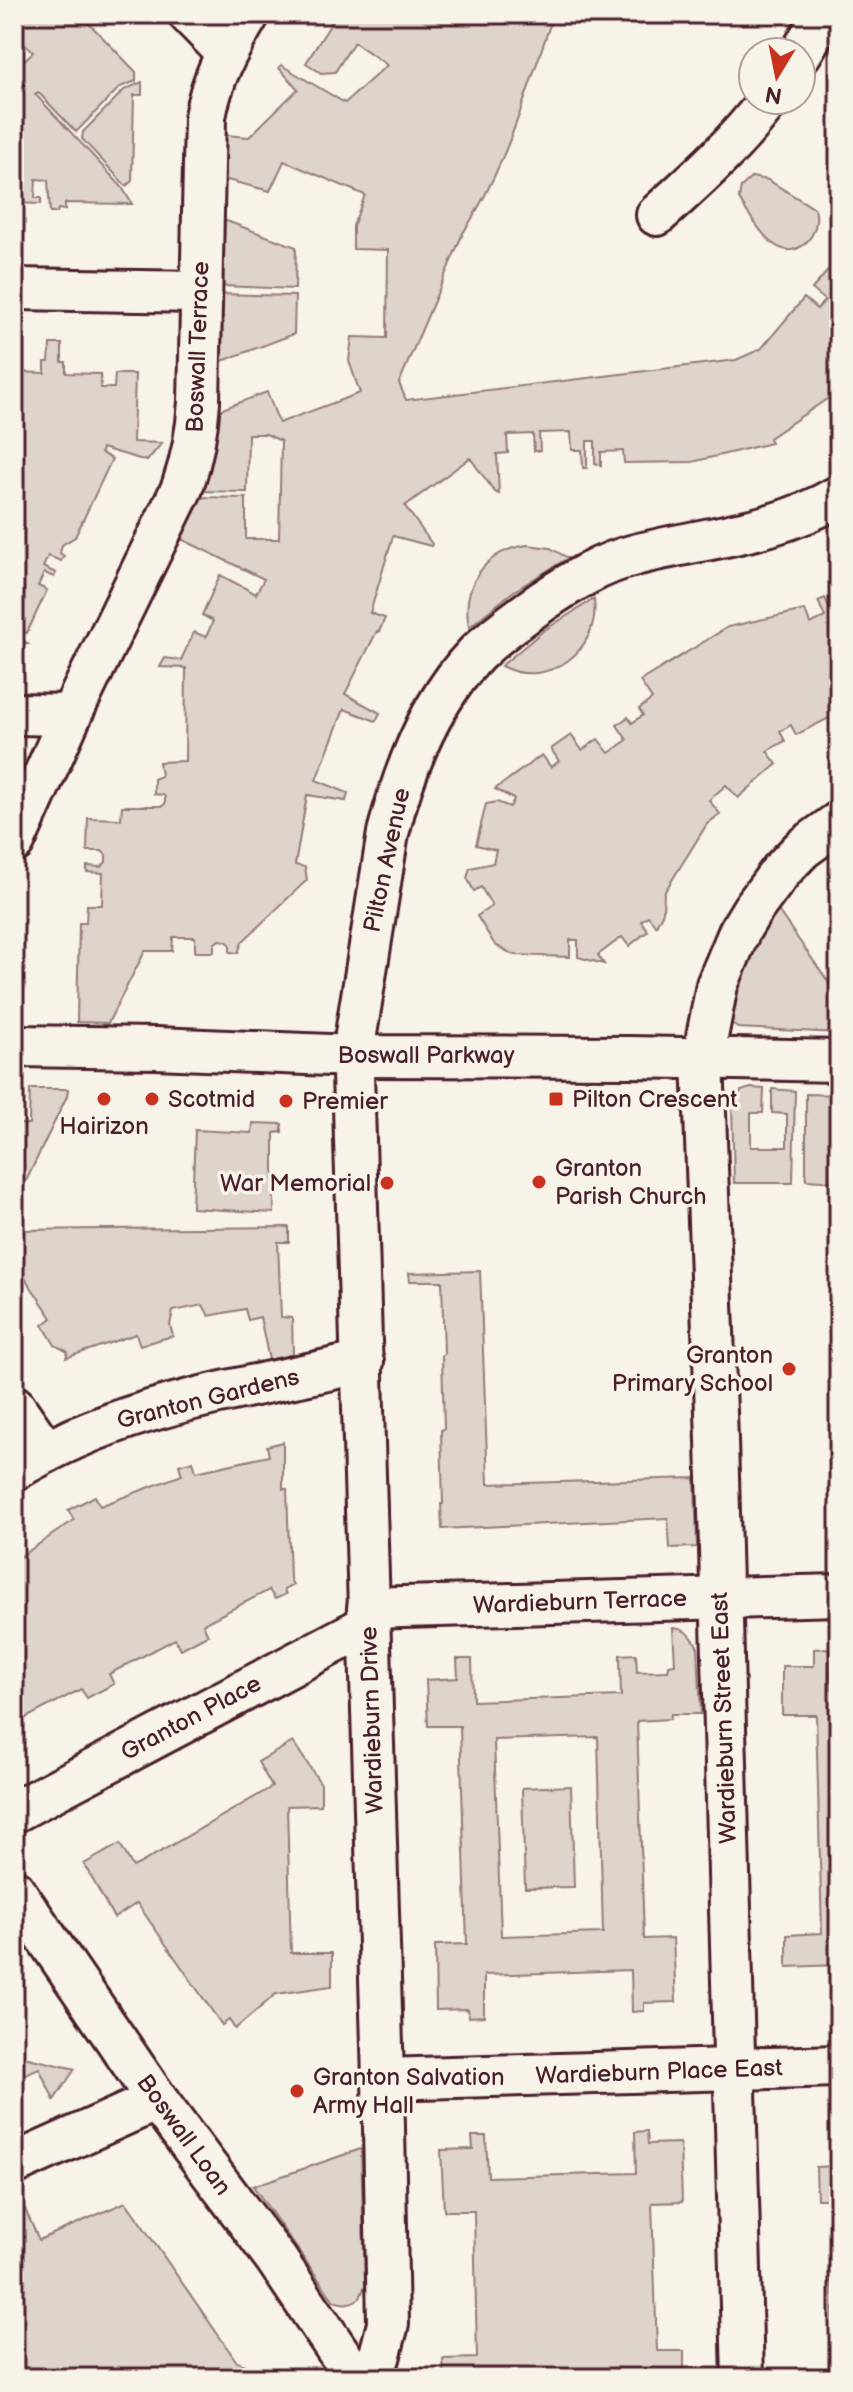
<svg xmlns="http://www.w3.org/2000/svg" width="853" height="2392" viewBox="0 0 853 2392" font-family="'Balsamiq Sans',sans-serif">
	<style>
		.green { fill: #ded4cc; stroke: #947a7c; stroke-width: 2; fill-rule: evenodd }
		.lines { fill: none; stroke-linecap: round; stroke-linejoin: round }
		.minor-casing { stroke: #4a1f2b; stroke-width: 46 }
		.minor { stroke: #f7f3e8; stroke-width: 40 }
		.poi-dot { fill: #c8321e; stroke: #f7f3e8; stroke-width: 3 }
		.labels { text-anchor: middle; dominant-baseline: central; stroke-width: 7; stroke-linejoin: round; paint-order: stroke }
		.street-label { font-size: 24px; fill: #4a1f2b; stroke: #f7f3e8 }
		.poi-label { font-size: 24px; fill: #4a1f2b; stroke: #f7f3e8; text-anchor: start }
	</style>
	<rect width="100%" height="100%" fill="#f7f3e8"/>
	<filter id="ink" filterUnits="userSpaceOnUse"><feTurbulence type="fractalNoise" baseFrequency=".0125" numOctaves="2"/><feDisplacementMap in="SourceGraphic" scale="16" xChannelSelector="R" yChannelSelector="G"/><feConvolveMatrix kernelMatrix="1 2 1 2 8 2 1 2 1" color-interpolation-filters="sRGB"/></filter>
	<g filter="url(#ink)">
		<g class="green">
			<polygon points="14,14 80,14 136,72 136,81 120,87 76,132 38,92 35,94 122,187 132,204 65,203 65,210 58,209 57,213 50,213 48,180 36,179 35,198 41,198 41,204 14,203 14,67 16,68 33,52 22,42 14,49"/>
			<path d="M 337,14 L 414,14 L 424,20 L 429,14 L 554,14 C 527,88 507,167 463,233 L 399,383 L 406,400 L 736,360 L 761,349 L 804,298 L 817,309 L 825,300 L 812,289 L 839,258 L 839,391 L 769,438 L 771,443 L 692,462 L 624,463 L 623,451 L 601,452 L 601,465 L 595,463 L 595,441 L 587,441 L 587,468 L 583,468 L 582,450 L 572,450 L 571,432 L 539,433 L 540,451 L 534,451 L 533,434 L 507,435 L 508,453 L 497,454 L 499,494 L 495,492 L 470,458 L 405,506 L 432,544 L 431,546 L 393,536 L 370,613 L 385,618 L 379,632 L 377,631 L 345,694 L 380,713 L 376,721 L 344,709 L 316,780 L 348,793 L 346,801 L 307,795 L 295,865 L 305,867 L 307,880 L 242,942 L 238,953 L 230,952 L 230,944 L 226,941 L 219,940 L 214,944 L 214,952 L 195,952 L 195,937 L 173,937 L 172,951 L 145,951 L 108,1023 L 77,1022 L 79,923 L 86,923 L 87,905 L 102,905 L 103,873 L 87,872 L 87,866 L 101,867 L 106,862 L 106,855 L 102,851 L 87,851 L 88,818 L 121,819 L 122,806 L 162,806 L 165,804 L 165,797 L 163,795 L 154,794 L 154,779 L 161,776 L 159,762 L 185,761 L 186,668 L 160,667 L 165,658 L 181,660 L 194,632 L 206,637 L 213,621 L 202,615 L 220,575 L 256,594 L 264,579 L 177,537 L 196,497 L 246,498 L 246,539 L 279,539 L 281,441 L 266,434 L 248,434 L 247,492 L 198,491 L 217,411 L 267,392 L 279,423 L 360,393 L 349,361 L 352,337 L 387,338 L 388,250 L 353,249 L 353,226 L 365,195 L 284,161 L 270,191 L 223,179 L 226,135 L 249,137 L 298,89 L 279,68 L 281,65 L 345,103 L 387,65 L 354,42 L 335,72 L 321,73 L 306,63 Z"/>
			<polygon points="142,82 142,95 134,95 132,181 126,186 82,139 83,132 124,90"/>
			<path d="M 752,177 L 768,180 L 815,209 C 822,232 799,262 775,245 C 764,238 746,211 739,199 L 741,187 Z"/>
			<polygon points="221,219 296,247 295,289 220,286"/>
			<polygon points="219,294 295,296 294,334 217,363"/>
			<polygon points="50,344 62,344 62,362 66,362 66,373 100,374 101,388 114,388 115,374 135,374 133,442 162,443 147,461 102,448 101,453 112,459 75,537 62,545 60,553 64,556 61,561 48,556 43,567 56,573 54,577 44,573 38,586 47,590 27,633 19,631 16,635 28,644 14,644 14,570 16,565 14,564 14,372 45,373 45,362 49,362"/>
			<path d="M 527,545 L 550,548 L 568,558 L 514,591 L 469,627 C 461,586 484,551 527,545 Z"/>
			<polygon points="825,598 831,612 839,609 839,713 796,735 791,725 780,731 785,741 767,751 777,764 738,798 726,785 709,800 720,814 707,824 664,893 663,912 656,926 648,916 641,921 648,931 629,946 622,937 598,955 604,964 578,957 578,940 570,940 570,957 514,955 495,945 477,916 492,906 481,887 474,891 467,878 470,868 493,863 496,850 476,845 486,804 497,802 510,807 514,799 495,789 542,755 551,767 559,761 551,749 571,735 582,750 598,739 609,753 627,740 617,725 628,717 632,723 643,715 639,709 652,699 640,681 728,627 805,610 810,624 825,617 818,601"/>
			<path d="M 594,599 C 601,651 547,690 501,666 L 543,631 Z"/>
			<path d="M 777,909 L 839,997 L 839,1033 L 738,1028 L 730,1023 C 733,984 753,941 777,909 Z"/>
			<polygon points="751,1088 764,1089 763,1113 751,1113 751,1147 787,1147 787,1114 772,1113 772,1089 795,1091 793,1183 734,1183 732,1104 741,1091"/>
			<polygon points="30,1089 68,1089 67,1096 14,1206 14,1124 29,1124"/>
			<polygon points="806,1094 839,1095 839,1182 806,1180"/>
			<polygon points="253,1123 282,1124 282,1132 274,1133 274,1213 192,1208 195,1130 252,1133"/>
			<polygon points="289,1227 289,1242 278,1242 281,1317 292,1318 293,1355 269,1360 260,1317 248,1320 245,1309 209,1316 203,1305 173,1311 170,1325 173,1336 140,1345 136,1334 66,1358 68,1352 55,1345 43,1325 52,1318 14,1262 14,1230"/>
			<polygon points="480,1271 488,1484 695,1478 697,1547 670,1548 668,1518 442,1529 441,1504 443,1504 441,1430 444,1429 442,1355 444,1354 442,1281 410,1281 409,1273"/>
			<polygon points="283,1442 283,1489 287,1489 290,1579 293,1585 284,1590 286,1594 275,1599 269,1590 203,1624 208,1635 205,1636 181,1649 175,1639 109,1674 114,1684 110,1686 87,1698 81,1689 16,1723 21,1733 14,1736 14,1561 74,1520 68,1510 95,1496 100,1506 182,1475 179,1465 193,1461 196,1472 269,1456 267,1446"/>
			<path d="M 673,1628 C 686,1629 693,1636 698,1648 L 701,1714 L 671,1714 L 670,1719 L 637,1721 L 644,1939 L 673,1938 L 676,2002 L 644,2003 L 644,2011 L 632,2012 L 631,1970 L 484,1975 L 484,2016 L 469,2017 L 468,2009 L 436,2010 L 435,1945 L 467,1944 L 460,1726 L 428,1726 L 426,1680 L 458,1678 L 457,1659 L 472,1659 L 473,1701 L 621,1696 L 620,1655 L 636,1654 L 637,1672 L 668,1671 L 669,1665 L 675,1664 ZM 598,1737 L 603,1933 L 501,1936 L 494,1740 Z"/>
			<polygon points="829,1648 831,1689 839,1690 839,1965 787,1967 787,1935 822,1933 816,1715 782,1715 782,1666 814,1666 814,1649"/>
			<polygon points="293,1742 321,1784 321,1805 287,1806 291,1953 332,1953 332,1986 276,1994 235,2029 229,2020 222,2025 137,1903 114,1918 84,1864 120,1844 133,1867 139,1864 272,1787 258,1762"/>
			<polygon points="571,1786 574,1887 525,1888 522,1788"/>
			<polygon points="14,2042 24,2057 75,2069 54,2100 39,2068 14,2079"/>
			<polygon points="647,2131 648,2144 680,2143 682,2202 652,2203 657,2351 684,2351 684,2378 444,2378 443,2359 477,2358 474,2211 444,2211 441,2150 473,2149 472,2136 486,2136 488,2177 636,2173 635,2132"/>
			<path d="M 361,2149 L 365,2285 L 360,2298 C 351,2304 344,2305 334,2301 L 253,2186 Z"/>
			<polygon points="839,2166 839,2378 834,2378 829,2199 817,2199 816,2167"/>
			<polygon points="126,2202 237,2362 245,2365 248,2378 14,2378 14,2271 24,2266 14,2245 14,2230 20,2227 14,2214 25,2209 39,2240"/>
		</g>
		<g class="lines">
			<g class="minor-casing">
				<g id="minor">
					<polyline points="189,14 226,52"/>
					<polyline points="801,53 824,14"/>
					<path d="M 657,215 C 697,179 737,143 769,100"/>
					<polyline points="14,289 201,292"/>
					<polyline points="14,714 71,715"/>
					<path d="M 14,842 L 71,715 L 182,488 C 192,459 197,432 199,402 L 205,117 C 212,77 228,49 249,14"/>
					<polyline points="14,1046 156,1048 354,1056 629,1057 839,1061"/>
					<polyline points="14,1406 46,1452"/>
					<path d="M 14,1470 C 126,1402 239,1391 363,1362"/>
					<polyline points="368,1608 839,1595"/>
					<polyline points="14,1812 368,1625"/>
					<polyline points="14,1890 157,2100 276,2259 356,2378"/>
					<polyline points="383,2079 839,2066"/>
					<polyline points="14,2164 157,2100"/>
					<path d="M 362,2378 L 379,2358 L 388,2324 L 383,2079 L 353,1073 L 356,1034 L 388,833 C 404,770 430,702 476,654 C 496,634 520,617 543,601 C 571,582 602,563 635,555 C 706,537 774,534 839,496"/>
					<polyline points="743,2378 717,1440 703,1058 717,985 740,930 752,910 781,871 802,849 839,822"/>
				</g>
			</g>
			<use href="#minor" class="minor"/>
		</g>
	</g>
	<g class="poi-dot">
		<circle cx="104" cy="1099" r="8"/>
		<circle cx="152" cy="1099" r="8"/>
		<rect x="548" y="1091" width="16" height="16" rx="4"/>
		<circle cx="286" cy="1101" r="8"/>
		<circle cx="539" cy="1182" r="8"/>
		<circle cx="387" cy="1183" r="8"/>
		<circle cx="789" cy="1369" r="8"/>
		<circle cx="297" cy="2091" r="8"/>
	</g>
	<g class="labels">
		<g class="street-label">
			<text transform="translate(198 347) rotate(-88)">Boswall Terrace</text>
			<text transform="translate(387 860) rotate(-78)">Pilton Avenue</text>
			<text x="426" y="1055">Boswall Parkway</text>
			<text transform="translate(208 1399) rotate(-14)">Granton Gardens</text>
			<text transform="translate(580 1602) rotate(-2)">Wardieburn Terrace</text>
			<text transform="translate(191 1718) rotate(-28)">Granton Place</text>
			<text transform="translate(724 1718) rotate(-92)">Wardieburn Street East</text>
			<text transform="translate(372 1720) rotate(-92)">Wardieburn Drive</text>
			<text transform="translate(659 2072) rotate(-2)">Wardieburn Place East</text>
			<text transform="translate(184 2135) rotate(54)">Boswall Loan</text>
		</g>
		<g class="poi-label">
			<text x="168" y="1099">Scotmid</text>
			<text x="572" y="1099">Pilton Crescent</text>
			<text x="302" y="1101">Premier</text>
			<text x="104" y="1126" text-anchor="middle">Hairizon</text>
			<text x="555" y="1168">Granton<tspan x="555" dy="28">Parish Church</tspan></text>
			<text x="371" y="1183" text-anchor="end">War Memorial</text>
			<text x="773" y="1355" text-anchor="end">Granton<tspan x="773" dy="28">Primary School</tspan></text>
			<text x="313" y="2077">Granton Salvation<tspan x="313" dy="28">Army Hall</tspan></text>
		</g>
	</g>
	<rect width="853" height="2392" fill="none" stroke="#f7f3e8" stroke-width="48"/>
	<rect x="24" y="24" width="805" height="2344" fill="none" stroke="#4a1f2b" stroke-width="3" filter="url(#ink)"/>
	<g transform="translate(777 76) rotate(190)"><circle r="38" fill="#f7f3e8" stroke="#b29e9c" stroke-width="2"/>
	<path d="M0-6L14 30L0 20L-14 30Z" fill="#c8321e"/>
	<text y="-12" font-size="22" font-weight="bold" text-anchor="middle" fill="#4a1f2b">N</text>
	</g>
</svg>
